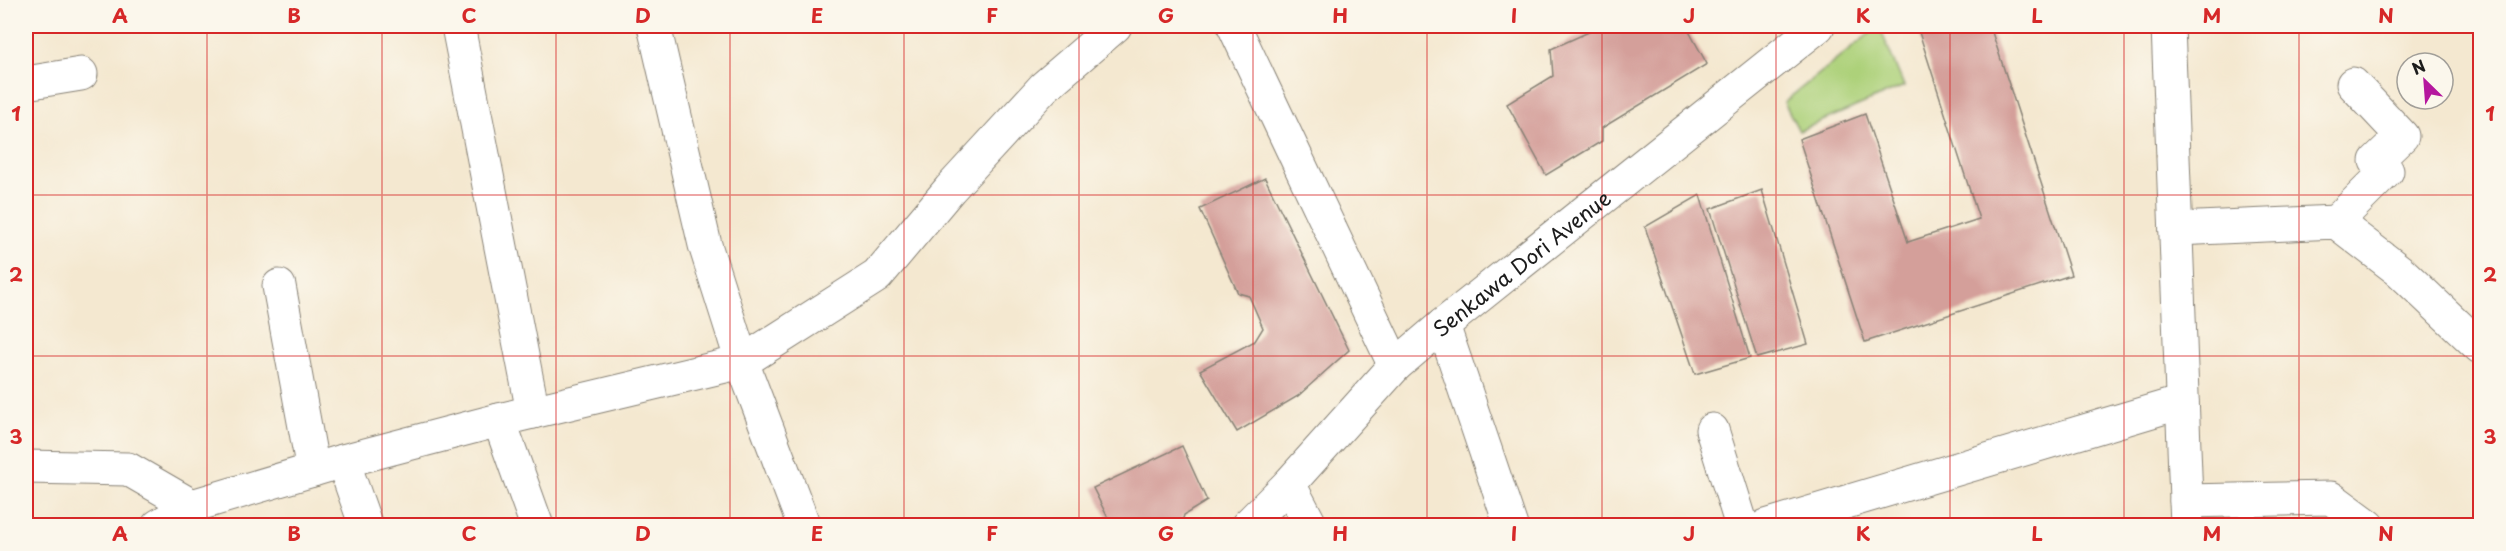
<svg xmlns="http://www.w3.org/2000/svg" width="2506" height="551" viewBox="0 0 2506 551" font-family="'Playpen Sans',sans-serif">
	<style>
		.green { fill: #add17a; stroke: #64764b; stroke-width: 1.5 }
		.building { fill: #d49f9a }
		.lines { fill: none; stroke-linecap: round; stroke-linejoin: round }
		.minor-casing { stroke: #888276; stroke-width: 35 }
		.major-casing { stroke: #888276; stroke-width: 35 }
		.minor { stroke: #fff; stroke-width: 33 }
		.major { stroke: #fff; stroke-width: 33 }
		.grid { fill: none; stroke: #d62828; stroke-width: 1.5; stroke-opacity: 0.55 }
		.labels { text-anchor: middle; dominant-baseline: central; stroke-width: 4.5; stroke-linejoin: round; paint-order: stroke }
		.street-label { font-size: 21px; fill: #1c1c1c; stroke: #fbf7ec }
		.neatline { fill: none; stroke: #d62828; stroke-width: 2 }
		.grid-label { font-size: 20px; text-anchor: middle; font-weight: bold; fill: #d62828 }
	</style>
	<rect width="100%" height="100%" fill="#fbf7ec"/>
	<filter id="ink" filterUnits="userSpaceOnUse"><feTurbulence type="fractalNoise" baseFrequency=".0167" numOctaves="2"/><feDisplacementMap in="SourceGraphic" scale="12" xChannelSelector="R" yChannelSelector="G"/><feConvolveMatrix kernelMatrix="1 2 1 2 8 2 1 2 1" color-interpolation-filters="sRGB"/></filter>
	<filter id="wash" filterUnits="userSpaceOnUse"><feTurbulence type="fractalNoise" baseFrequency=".008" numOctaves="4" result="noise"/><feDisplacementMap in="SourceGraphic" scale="24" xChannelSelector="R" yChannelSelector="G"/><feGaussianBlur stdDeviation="1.35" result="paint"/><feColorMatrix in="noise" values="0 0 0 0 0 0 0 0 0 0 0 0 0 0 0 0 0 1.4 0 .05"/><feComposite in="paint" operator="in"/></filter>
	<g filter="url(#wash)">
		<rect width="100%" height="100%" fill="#f4e8d0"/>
		<polygon class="green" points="1879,26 1904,86 1799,131 1784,102"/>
		<g id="blocks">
			<g class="building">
				<polygon points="1602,26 1686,26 1707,64 1602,128 1602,141 1546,175 1507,104 1553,76 1551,49"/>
				<polygon points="1917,26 1990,26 2071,275 1865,342 1799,139 1865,114 1908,242 1979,219"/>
				<polygon points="1265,178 1349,350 1298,396 1237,432 1200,370 1255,341 1263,328 1249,296 1238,293 1200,209"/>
				<polygon points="1762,190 1808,344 1757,358 1710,209"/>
				<polygon points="1700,195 1750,358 1695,374 1645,227"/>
				<polygon points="1182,446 1207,501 1184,515 1181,526 1112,526 1093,488"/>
			</g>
		</g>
	</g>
	<g filter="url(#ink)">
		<use href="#blocks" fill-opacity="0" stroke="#888276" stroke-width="1.5"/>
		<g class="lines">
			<g class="minor-casing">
				<g id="minor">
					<polyline points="458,26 533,412"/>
					<polyline points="654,26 705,245 742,362 804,526"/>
					<polyline points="1234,26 1395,366"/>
					<polyline points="2168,26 2187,526"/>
					<polyline points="26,83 81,74"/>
					<polyline points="2336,222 2387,171 2376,161 2402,136 2353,84"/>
					<polyline points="2176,229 2336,222 2401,272 2480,347"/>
					<polyline points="279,286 313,470"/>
					<polyline points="1443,325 1511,526"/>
					<polyline points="499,420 537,526"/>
					<polyline points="1712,430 1742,526"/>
					<polyline points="343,461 366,526"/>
					<polyline points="26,467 128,469 192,506"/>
					<polyline points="1289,484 1311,526"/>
					<polyline points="2186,501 2331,498 2369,526"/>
					<polyline points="158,526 192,506 343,461 499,420 742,362 877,276 950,189 1044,87 1115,26"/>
					<polyline points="1766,526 2182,402"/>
				</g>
			</g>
			<g class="major-casing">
				<g id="major">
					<path id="s1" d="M 1247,526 L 1289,484 L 1395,366 L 1443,325 L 1818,26"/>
				</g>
			</g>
			<use href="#minor" class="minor"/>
			<use href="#major" class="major"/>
		</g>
	</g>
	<path class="grid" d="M 207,26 L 207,526M 382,26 L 382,526M 556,26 L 556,526M 730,26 L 730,526M 904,26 L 904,526M 1079,26 L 1079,526M 1253,26 L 1253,526M 1427,26 L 1427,526M 1602,26 L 1602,526M 1776,26 L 1776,526M 1950,26 L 1950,526M 2124,26 L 2124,526M 2299,26 L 2299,526M 26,195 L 2480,195M 26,356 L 2480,356"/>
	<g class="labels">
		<g class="street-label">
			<text stroke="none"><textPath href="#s1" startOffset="381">Senkawa Dori Avenue</textPath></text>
		</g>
	</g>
	<rect width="2506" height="551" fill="none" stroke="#fbf7ec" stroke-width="66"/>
	<g transform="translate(2425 81) rotate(335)"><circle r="28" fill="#fbf7ec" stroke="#a29f99" stroke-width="1.5"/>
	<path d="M0-4.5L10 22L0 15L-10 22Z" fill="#b5179e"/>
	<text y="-9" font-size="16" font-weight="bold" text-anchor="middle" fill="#1c1c1c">N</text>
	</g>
	<rect x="33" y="33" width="2440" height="485" class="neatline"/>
	<g class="grid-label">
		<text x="120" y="23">A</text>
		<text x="294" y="23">B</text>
		<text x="469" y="23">C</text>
		<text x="643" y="23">D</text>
		<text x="817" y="23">E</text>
		<text x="992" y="23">F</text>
		<text x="1166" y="23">G</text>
		<text x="1340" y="23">H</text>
		<text x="1514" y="23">I</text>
		<text x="1689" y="23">J</text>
		<text x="1863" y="23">K</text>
		<text x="2037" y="23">L</text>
		<text x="2212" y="23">M</text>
		<text x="2386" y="23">N</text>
		<text x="16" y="121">1</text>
		<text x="2490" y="121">1</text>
		<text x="16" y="282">2</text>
		<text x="2490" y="282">2</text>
		<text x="16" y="444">3</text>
		<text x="2490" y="444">3</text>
		<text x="120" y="541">A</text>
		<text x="294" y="541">B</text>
		<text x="469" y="541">C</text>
		<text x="643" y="541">D</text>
		<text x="817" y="541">E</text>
		<text x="992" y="541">F</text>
		<text x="1166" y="541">G</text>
		<text x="1340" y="541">H</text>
		<text x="1514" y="541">I</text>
		<text x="1689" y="541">J</text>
		<text x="1863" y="541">K</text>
		<text x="2037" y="541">L</text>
		<text x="2212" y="541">M</text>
		<text x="2386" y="541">N</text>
	</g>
</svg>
